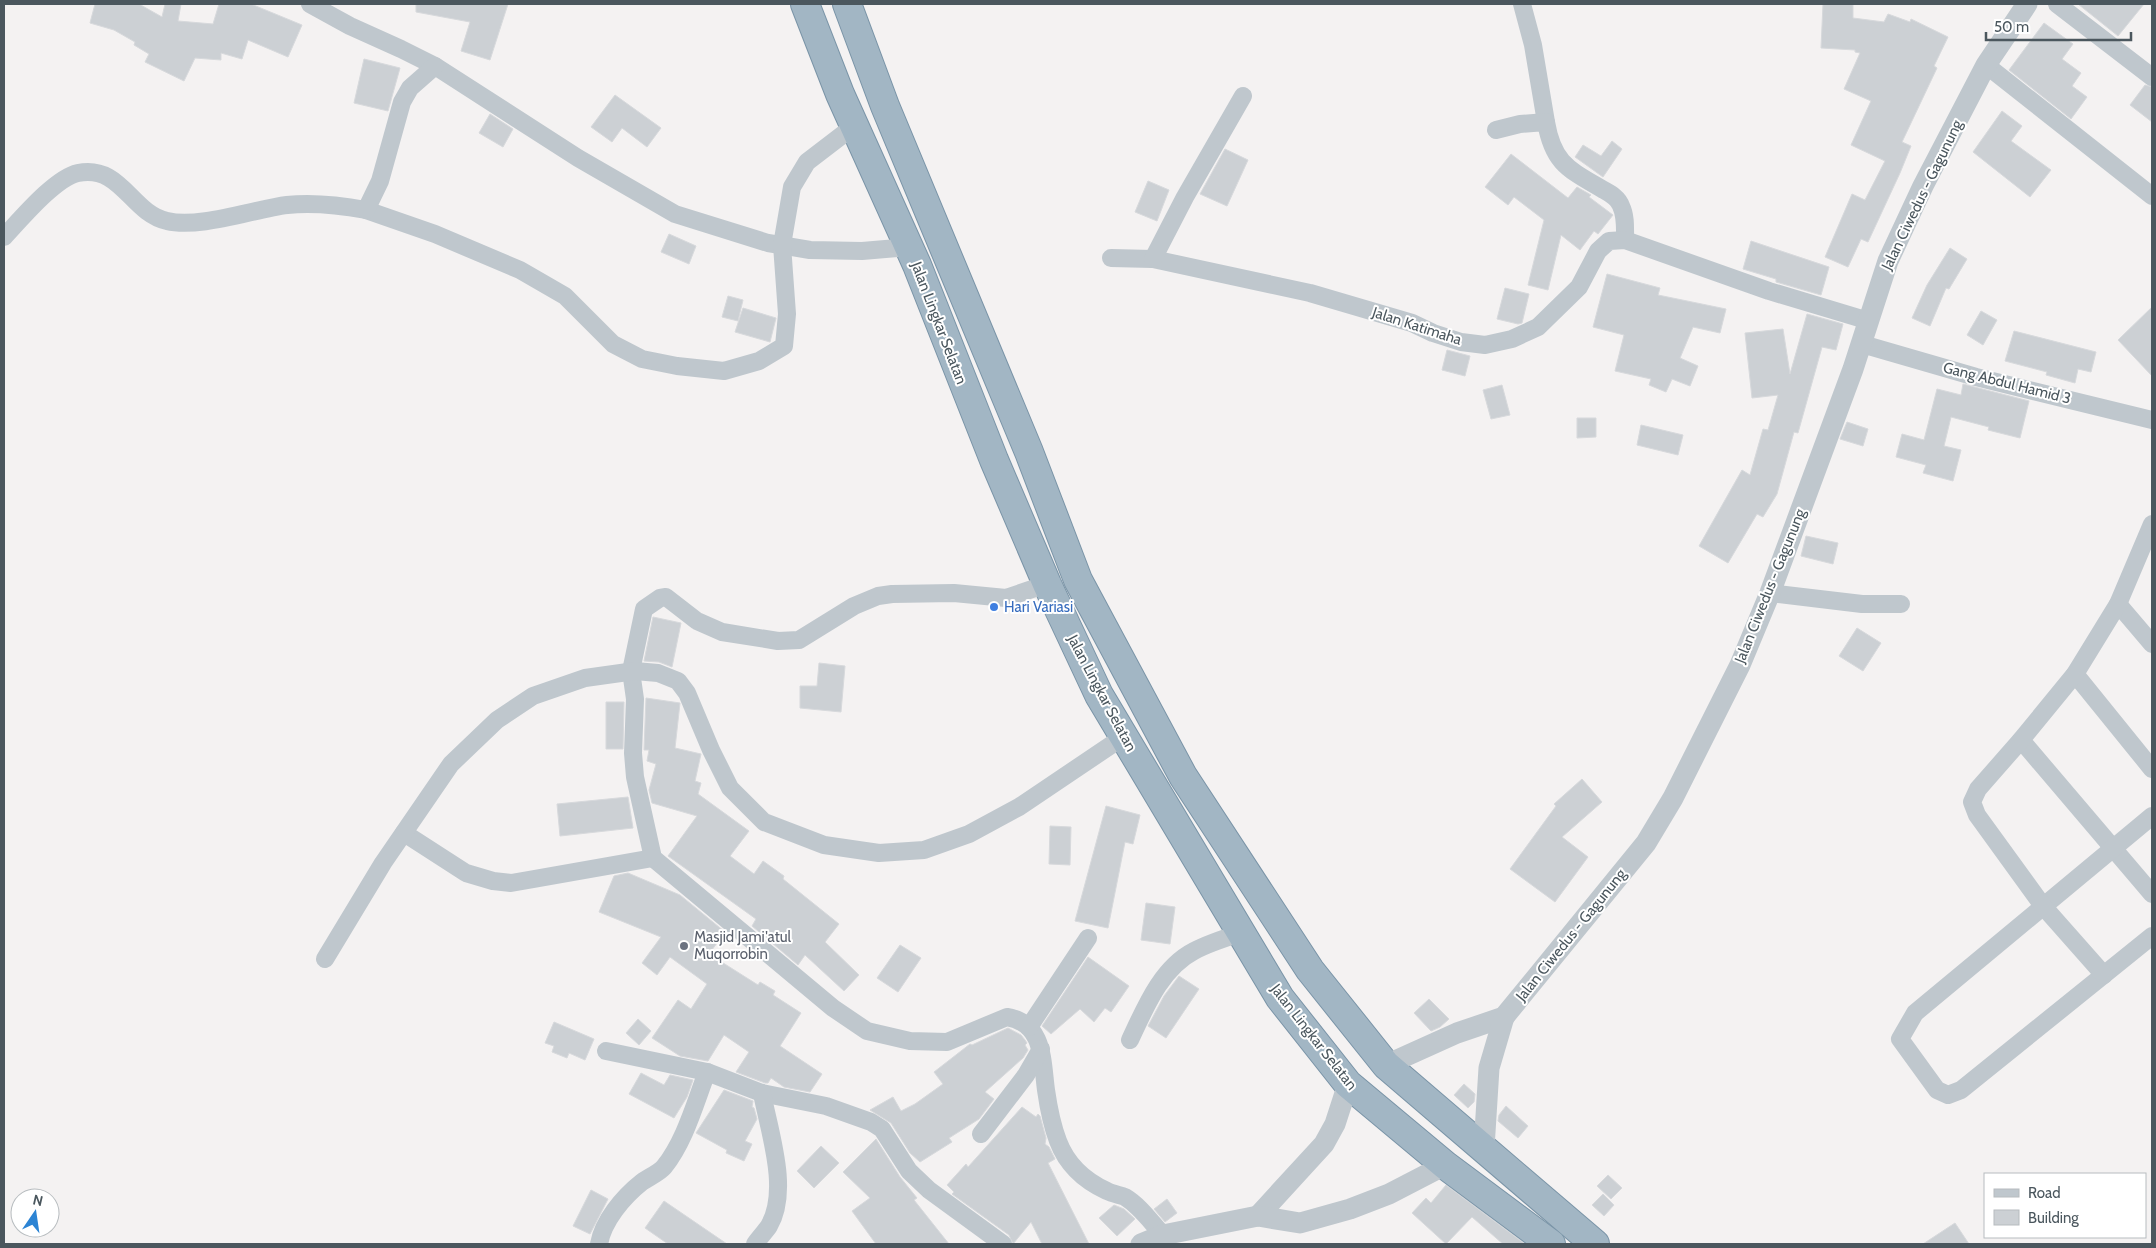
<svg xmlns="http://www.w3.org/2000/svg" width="2156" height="1248" viewBox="0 0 2156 1248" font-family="Cabin,sans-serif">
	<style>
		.building { fill: #ccd0d4; stroke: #d7d9dc }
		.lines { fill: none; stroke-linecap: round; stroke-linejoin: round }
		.trunk-casing { stroke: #7a94a7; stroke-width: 30 }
		.minor { stroke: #bfc7cd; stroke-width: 18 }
		.tertiary { stroke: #bfc7cd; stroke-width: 21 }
		.trunk { stroke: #a2b6c4; stroke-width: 28 }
		.shop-dot { fill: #3f7fe0; stroke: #fff; stroke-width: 2 }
		.worship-dot { fill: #6b7280; stroke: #fff; stroke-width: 2 }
		.labels { text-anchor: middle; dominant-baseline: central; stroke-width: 4; stroke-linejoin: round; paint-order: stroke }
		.street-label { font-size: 15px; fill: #4b575e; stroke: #fff }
		.shop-label { font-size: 15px; fill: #366cbe; stroke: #fff; text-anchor: start }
		.worship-label { font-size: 15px; fill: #5b616d; stroke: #fff; text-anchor: start }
	</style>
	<rect width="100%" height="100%" fill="#f4f2f2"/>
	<g class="building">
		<polygon points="95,4 139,4 162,17 165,4 181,4 178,21 213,24 219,4 251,4 302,25 288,57 248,40 242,59 221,53 221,60 195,58 184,81 145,62 149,54 134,45 135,42 114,30 90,23"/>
		<polygon points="416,4 508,4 490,60 461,51 470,22 416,12"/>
		<polygon points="1823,4 1853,4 1853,18 1884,22 1888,14 1910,22 1911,19 1948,37 1934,66 1937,68 1902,142 1911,146 1900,173 1868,242 1861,239 1848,267 1825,257 1852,194 1865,200 1885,161 1851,145 1871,101 1844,89 1860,53 1855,52 1855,50 1821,48"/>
		<polygon points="2078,4 2144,4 2118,36"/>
		<polygon points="2044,23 2073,44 2062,59 2081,73 2072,86 2087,97 2071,119 2009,70"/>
		<polygon points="364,59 400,68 388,111 354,103"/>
		<polygon points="2145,85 2152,87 2152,122 2130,105"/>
		<polygon points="615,95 661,128 647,147 622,128 612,142 591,127"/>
		<polygon points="2002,111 2022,126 2011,141 2051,170 2030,197 1973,152"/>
		<polygon points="490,114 513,129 503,147 479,133"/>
		<polygon points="1612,141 1622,149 1603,177 1575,157 1583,145 1601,156"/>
		<polygon points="1225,149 1248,160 1227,206 1200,194"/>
		<polygon points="1511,154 1568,198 1577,187 1591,195 1589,197 1613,215 1598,234 1594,231 1580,250 1561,235 1548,290 1528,285 1544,220 1514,197 1508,205 1485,187"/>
		<polygon points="1148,181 1169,190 1157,221 1135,212"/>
		<polygon points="669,234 696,246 689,264 661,252"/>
		<polygon points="1751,241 1829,267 1821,295 1776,282 1776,279 1743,269"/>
		<polygon points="1950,248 1967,259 1949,289 1946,288 1930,326 1912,318 1927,285"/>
		<polygon points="1607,274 1660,288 1658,295 1726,309 1720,333 1693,327 1680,358 1698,366 1690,386 1672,379 1666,392 1649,385 1651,379 1615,371 1624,335 1593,327"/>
		<polygon points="1505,288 1529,294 1522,323 1518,324 1497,319"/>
		<polygon points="728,296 743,300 738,321 722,317"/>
		<polygon points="2152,307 2152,376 2118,340"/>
		<polygon points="743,308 776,318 770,342 735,332"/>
		<polygon points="1981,311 1997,320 1983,345 1967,335"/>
		<polygon points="1807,314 1843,324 1836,350 1822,347 1798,433 1794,432 1777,494 1763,517 1757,514 1728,563 1699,546 1742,470 1750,475 1763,429 1768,430 1778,395 1752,398 1745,333 1783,329 1790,374"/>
		<polygon points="2014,331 2096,352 2091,372 2078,369 2075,383 2046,375 2047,372 2005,361"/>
		<polygon points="1447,350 1470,356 1465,376 1442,370"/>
		<polygon points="1963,384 2029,401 2020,438 1988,430 1989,427 1951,417 1944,446 1961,450 1953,481 1923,473 1926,465 1896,457 1902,434 1924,440 1937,389 1961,395"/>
		<polygon points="1502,385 1510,415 1491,419 1483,390"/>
		<polygon points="1577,418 1596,418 1596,437 1577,438"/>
		<polygon points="1847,422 1868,429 1863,446 1840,439"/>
		<polygon points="1641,425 1683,435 1678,455 1637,445"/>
		<polygon points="1806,536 1838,543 1833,564 1801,556"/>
		<polygon points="653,617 681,623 672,667 659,662 644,661"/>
		<polygon points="1857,628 1881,643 1863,671 1839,656"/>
		<polygon points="819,663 845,666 841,712 800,708 800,686 817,686"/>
		<polygon points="646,698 680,703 675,748 701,754 695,781 701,783 698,794 749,831 730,856 754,874 763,861 784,876 783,879 839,924 825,942 859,975 844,991 805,955 798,965 752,926 756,919 668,856 697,816 652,803 649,790 656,764 647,761 649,750 644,750"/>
		<polygon points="606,702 624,702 623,749 606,749"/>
		<polygon points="1582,779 1602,802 1562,837 1588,857 1555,902 1510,869 1556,806 1554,804"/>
		<polygon points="628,797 633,828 560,836 557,804"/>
		<polygon points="1106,806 1140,815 1133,844 1125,842 1108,928 1075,921"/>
		<polygon points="1050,826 1071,827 1070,865 1049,864"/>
		<polygon points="628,873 680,895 725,932 709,954 758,985 760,982 775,991 773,995 801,1013 780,1046 822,1074 810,1092 784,1087 771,1078 768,1083 765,1083 736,1072 749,1052 724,1035 708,1061 680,1056 652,1038 678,1000 691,1009 707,984 670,957 657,975 642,963 661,937 599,912 614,876"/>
		<polygon points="1146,903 1175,907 1170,944 1141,940"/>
		<polygon points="900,945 921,958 898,992 877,978"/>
		<polygon points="1088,957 1129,986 1111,1012 1105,1008 1094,1022 1080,1009 1051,1034 1042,1026"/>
		<polygon points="1179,976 1199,989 1166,1038 1148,1026 1164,996"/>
		<polygon points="1429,999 1449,1019 1440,1027 1431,1031 1414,1013"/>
		<polygon points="638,1019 651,1031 639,1045 626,1033"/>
		<polygon points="554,1022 594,1039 585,1060 569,1053 567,1058 552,1052 554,1046 545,1043"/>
		<polygon points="1008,1028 1021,1035 1025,1040 1027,1043 1025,1045 1028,1050 1023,1058 985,1092 994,1099 979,1119 949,1138 952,1142 920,1162 910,1153 891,1123 870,1110 893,1097 901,1111 915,1104 943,1084 934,1072 970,1044 972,1045"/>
		<polygon points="641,1073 664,1085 670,1075 693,1080 687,1097 674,1118 629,1094"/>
		<polygon points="1464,1084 1475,1094 1474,1102 1468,1108 1454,1095"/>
		<polygon points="724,1090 753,1101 752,1107 754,1108 757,1119 745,1141 752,1144 744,1161 726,1153 727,1150 696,1133"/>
		<polygon points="1506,1106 1528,1126 1518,1138 1498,1121 1499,1115"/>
		<polygon points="1022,1107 1036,1117 1038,1114 1040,1116 1046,1138 1045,1144 1049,1147 1055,1159 1048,1163 1089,1244 1042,1244 1031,1222 1013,1244 1009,1235 952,1194 954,1192 947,1185 966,1164 968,1167"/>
		<polygon points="876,1139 900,1177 917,1198 914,1200 949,1244 876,1244 852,1211 870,1198 843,1172"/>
		<polygon points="821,1146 839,1163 814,1188 797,1171"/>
		<polygon points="1608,1175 1622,1188 1611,1199 1597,1186"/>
		<polygon points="1446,1185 1525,1244 1503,1244 1472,1217 1446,1244 1412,1213 1426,1198 1431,1203"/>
		<polygon points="591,1190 608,1199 590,1234 573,1226"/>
		<polygon points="1603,1194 1614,1205 1604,1216 1592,1205"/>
		<polygon points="1167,1199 1177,1213 1165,1222 1154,1209"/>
		<polygon points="664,1201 727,1244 668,1244 645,1228"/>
		<polygon points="1114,1205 1124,1209 1135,1219 1117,1236 1099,1218"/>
		<polygon points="1955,1223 1969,1244 1923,1244"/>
	</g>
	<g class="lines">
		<g class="trunk-casing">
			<g id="trunk">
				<polyline points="805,4 840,94 917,265 994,460 1047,584 1099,695 1280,998 1348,1084 1445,1165 1551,1244"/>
				<polyline points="847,4 885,106 1029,452 1078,580 1183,776 1310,970 1386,1065 1595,1244"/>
			</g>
		</g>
		<g class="minor">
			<polyline points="310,4 350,26 401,49 435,66 578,158 675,214 768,243 810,250 862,251 909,247"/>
			<polyline points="1522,4 1533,45 1546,122"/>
			<polyline points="2057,4 2152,77"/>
			<polyline points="1986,65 2152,196"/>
			<path d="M 1496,130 L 1520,124 L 1546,122 C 1553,163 1568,169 1602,189 C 1609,193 1618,197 1621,206 C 1626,216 1625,229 1625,240"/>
			<polyline points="366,210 435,234 520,270 565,296 613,344 642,359 677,366 724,371 759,361 784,346 787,314 782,245 792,187 807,162 854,126"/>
			<path d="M 4,237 C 21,219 55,178 78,173 C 121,164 131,213 167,221 C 199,229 254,209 287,205 C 314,202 339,205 366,210 L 380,181 L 402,102 L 410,88 L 435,66"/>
			<polyline points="1111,258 1153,259 1310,293 1412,323 1433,333 1461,342 1485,345 1512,339 1538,327 1579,287 1598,251 1609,241 1625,240 1769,291 1869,321"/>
			<polyline points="1153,259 1185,197 1243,96"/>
			<polyline points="1862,344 1976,377 2152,420"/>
			<path d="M 1047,584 L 1006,598 L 954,593 L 892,594 L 878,596 L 854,606 L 799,640 L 778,641 L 722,632 L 697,621 L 666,597 L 660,598 L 644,609 L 631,671 L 635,699 L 633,753 L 635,777 L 653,858 L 833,1008 L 867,1031 L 910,1041 L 947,1042 L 1007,1017 C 1044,1023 1042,1060 1046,1090 C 1048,1104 1053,1128 1058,1141 C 1067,1165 1085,1181 1107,1191 C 1113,1194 1120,1195 1125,1197 C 1140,1206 1151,1222 1163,1235"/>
			<polyline points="1770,593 1862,604 1901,604"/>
			<polyline points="2118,604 2152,644"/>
			<polyline points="2075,674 2152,769"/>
			<polyline points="2021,740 2152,894"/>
			<polyline points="2152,816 1915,1013 1900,1039 1937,1090 1948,1095 1961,1090 2152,936"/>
			<polyline points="404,833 466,873 493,881 511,883 534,879 653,858"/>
			<polyline points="325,959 383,863 451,764 497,720 533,696 585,678 635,671 658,673 678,681 687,693 711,750 730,788 764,822 824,845 879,853 924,850 969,834 1019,807 1123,737"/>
			<polyline points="2104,975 2043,906 1977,815 1972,802 1978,789 2021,740 2075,674 2118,604 2152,524"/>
			<polyline points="1029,1027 1088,938"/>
			<path d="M 1130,1040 C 1145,1008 1161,968 1194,951 C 1209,943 1225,938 1241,933"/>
			<polyline points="606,1051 707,1072 762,1093 826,1106 871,1122 882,1129 909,1171 929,1190 1003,1244"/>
			<polyline points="981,1134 1026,1075 1041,1049"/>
			<path d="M 599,1244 C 603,1221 623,1197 642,1182 C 649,1177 659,1173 664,1167 C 685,1141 695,1103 707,1072"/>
			<path d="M 755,1244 C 759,1238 765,1232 769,1226 C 790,1190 769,1131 762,1093"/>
		</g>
		<g class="tertiary">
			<polyline points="1386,1065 1457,1033 1504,1017 1646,843 1673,798 1740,665 1770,593 1853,369 1888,261 1923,186 1986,65 2027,4"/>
			<polyline points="1484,1148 1489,1068 1504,1017"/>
			<polyline points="1258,1216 1324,1144 1335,1124 1348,1084"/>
			<polyline points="1141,1244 1163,1235 1258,1216 1300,1223 1350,1209 1389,1194 1445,1165"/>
		</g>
		<use href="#trunk" class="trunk"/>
	</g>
	<circle class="shop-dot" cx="994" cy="607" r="5"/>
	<circle class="worship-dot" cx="684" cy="946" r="5"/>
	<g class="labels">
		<g class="street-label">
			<text transform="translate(1922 195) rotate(-64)">Jalan Ciwedus - Gagunung</text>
			<text transform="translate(939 323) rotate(69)">Jalan Lingkar Selatan</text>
			<text transform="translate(1417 326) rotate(18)">Jalan Katimaha</text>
			<text transform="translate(2007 383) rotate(14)">Gang Abdul Hamid 3</text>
			<text transform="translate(1770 586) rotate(-68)">Jalan Ciwedus - Gagunung</text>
			<text transform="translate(1102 693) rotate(62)">Jalan Lingkar Selatan</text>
			<text transform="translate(1571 935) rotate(-51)">Jalan Ciwedus - Gagunung</text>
			<text transform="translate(1314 1037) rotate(52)">Jalan Lingkar Selatan</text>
		</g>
		<g class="shop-label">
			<text x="1004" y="607">Hari Variasi</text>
		</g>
		<g class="worship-label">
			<text x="694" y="937">Masjid Jami'atul<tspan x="694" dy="17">Muqorrobin</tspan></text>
		</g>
	</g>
	<rect width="2156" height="1248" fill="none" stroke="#4b575e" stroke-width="10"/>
	<rect x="1984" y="1173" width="162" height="65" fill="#ffffff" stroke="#b7bcbf"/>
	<rect x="1994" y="1189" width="25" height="8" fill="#bfc7cd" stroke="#b7bcbf"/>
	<text x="2028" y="1198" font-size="15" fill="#4b575e">Road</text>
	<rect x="1994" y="1210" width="25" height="15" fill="#ccd0d4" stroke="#b7bcbf"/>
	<text x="2028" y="1223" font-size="15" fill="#4b575e">Building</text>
	<g transform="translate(35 1213) rotate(13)"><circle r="24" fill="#ffffff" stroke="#b7bcbf"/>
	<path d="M0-4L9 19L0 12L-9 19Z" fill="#2c84d4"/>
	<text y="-8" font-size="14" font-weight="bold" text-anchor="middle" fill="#4b575e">N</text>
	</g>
	<path d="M1986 32v8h145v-8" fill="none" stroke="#4b575e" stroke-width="2.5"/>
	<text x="1994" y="32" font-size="15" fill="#4b575e" stroke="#ffffff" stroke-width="4" paint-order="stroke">50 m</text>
</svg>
